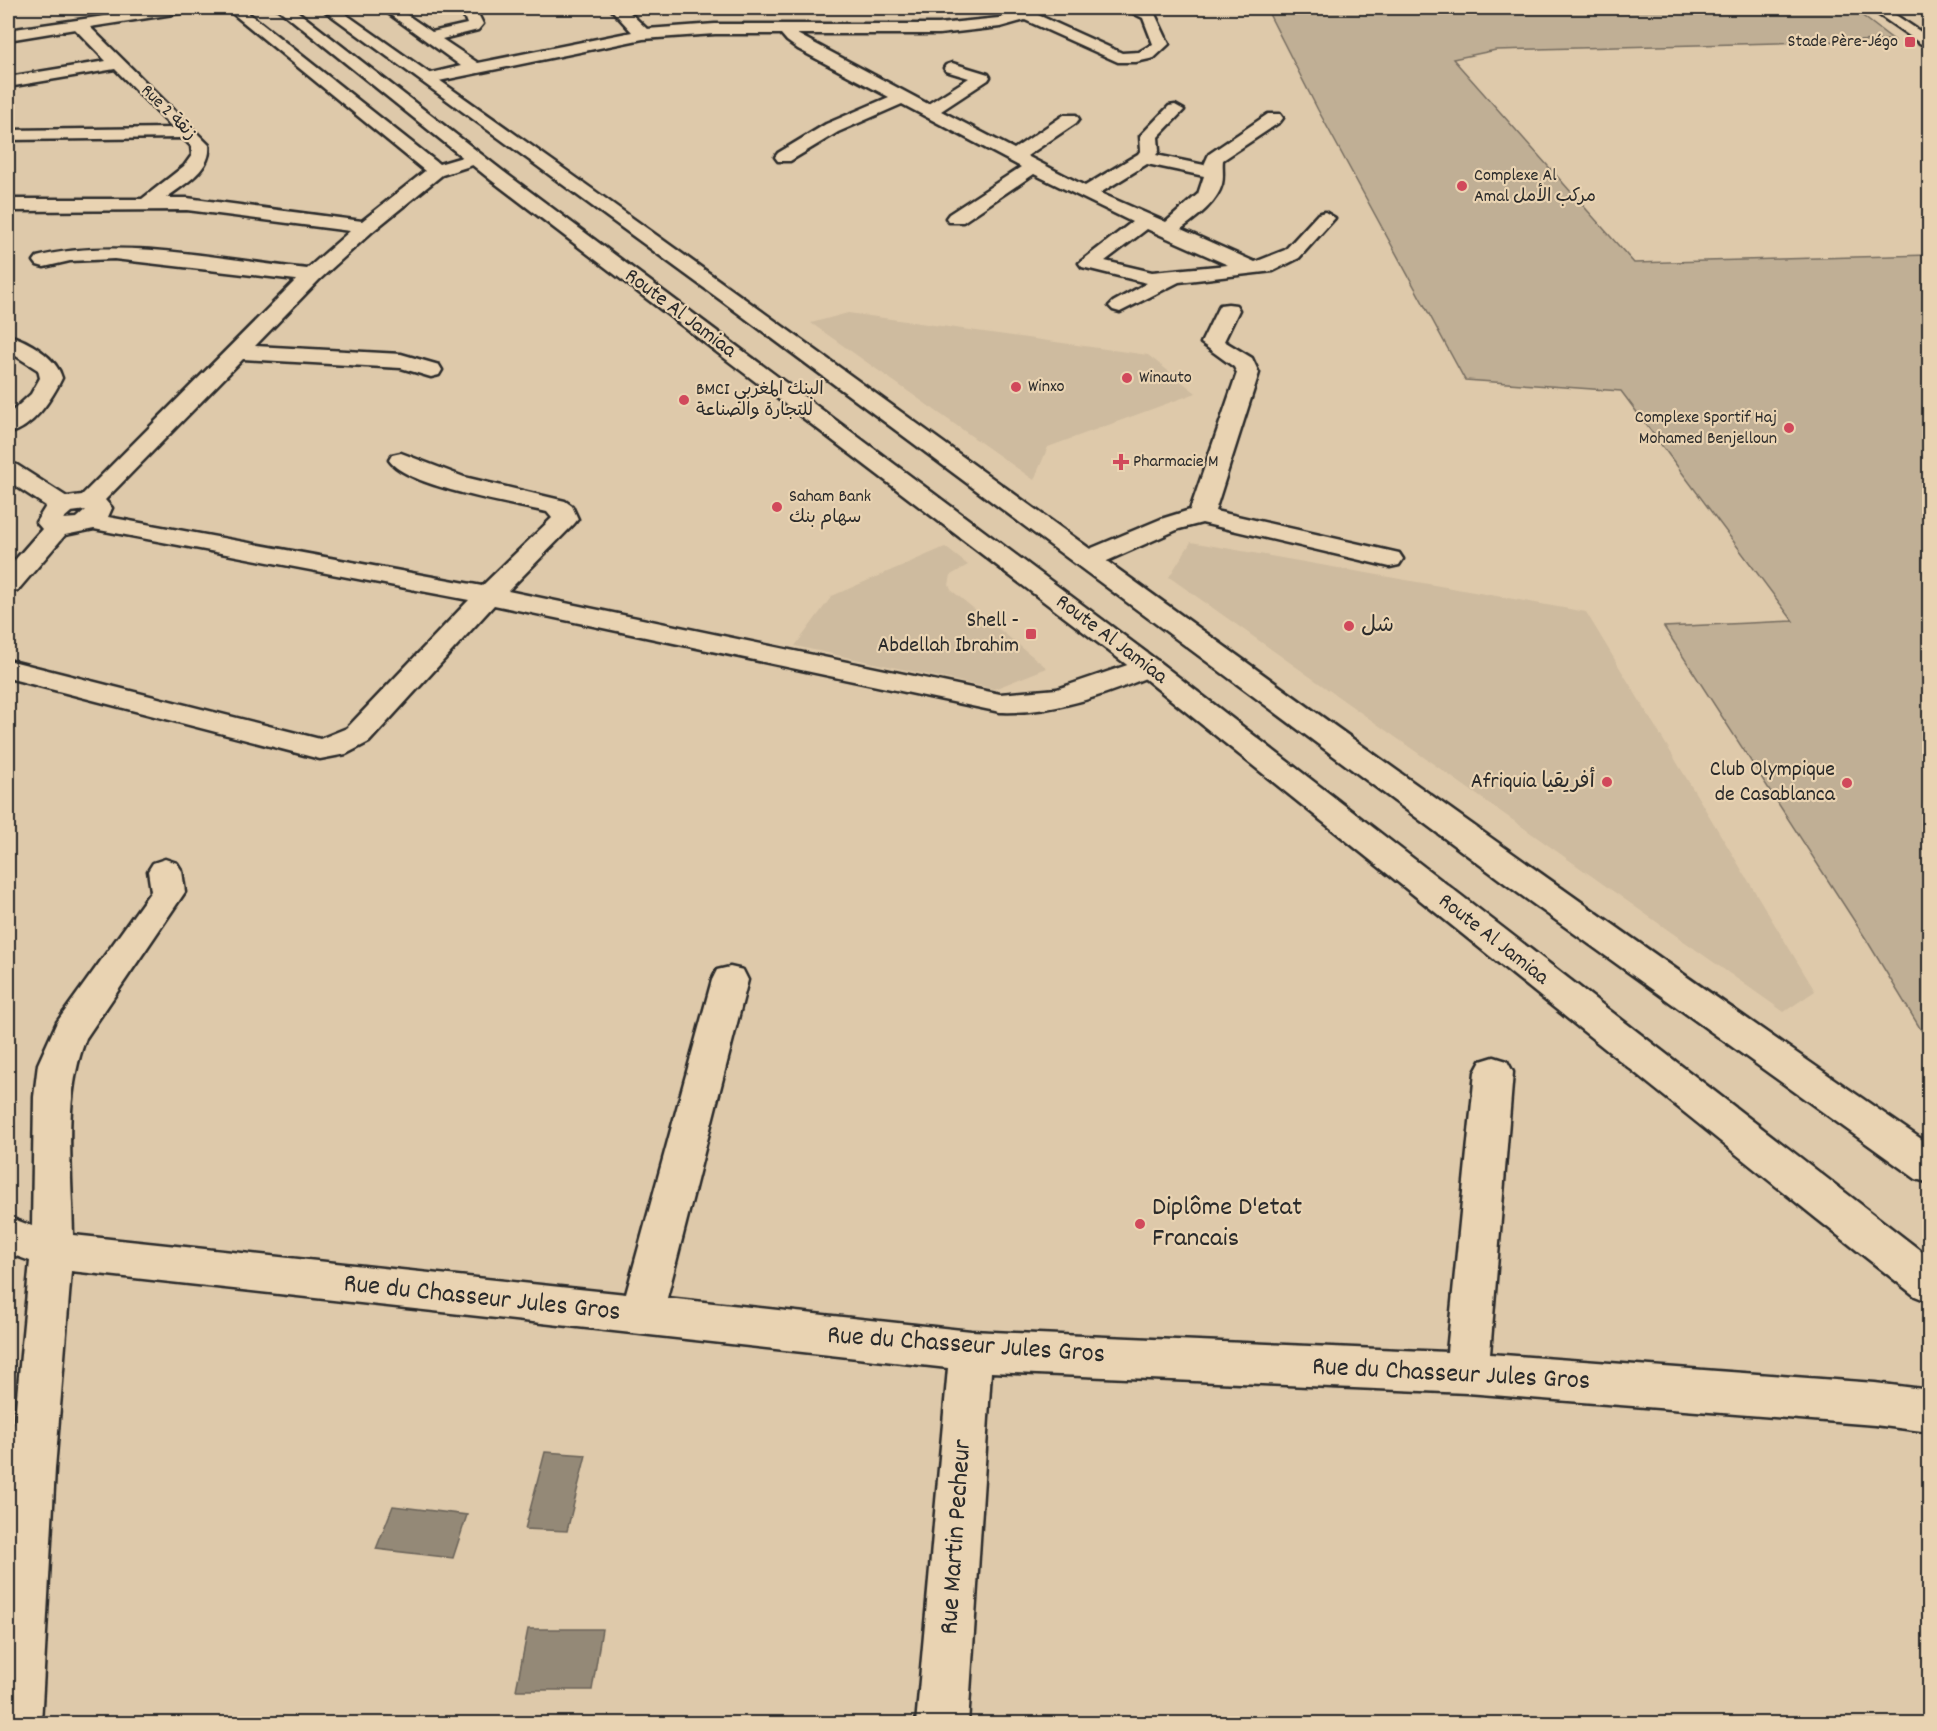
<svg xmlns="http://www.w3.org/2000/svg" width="1937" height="1731" viewBox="0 0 1937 1731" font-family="Dekko,'Playpen Sans Arabic',sans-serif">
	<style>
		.built { fill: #cebb9f }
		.green { fill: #c0af95; stroke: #766d60; stroke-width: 1.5 }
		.water { fill: #948977; stroke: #6a6359; stroke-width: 1.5 }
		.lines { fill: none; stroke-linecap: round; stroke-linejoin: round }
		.minor-casing { stroke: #2b2b2b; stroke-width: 5 }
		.tertiary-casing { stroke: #2b2b2b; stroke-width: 5 }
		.primary-casing { stroke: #2b2b2b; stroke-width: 5 }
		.minor { fill: #e9d3b2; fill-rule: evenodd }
		.tertiary { fill: #e9d3b2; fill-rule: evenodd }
		.primary { fill: #e9d3b2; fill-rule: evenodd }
		.poi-dot { fill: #d1495b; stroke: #e9d3b2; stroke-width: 2 }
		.labels { text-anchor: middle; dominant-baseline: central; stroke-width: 4.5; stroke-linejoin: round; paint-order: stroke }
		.far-poi-label { font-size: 18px; fill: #2b2b2b; stroke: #e9d3b2; text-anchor: start }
		.far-street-label { font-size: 18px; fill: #2b2b2b; stroke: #e9d3b2 }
		.street-label { font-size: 22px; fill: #2b2b2b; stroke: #e9d3b2 }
		.poi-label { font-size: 22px; fill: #2b2b2b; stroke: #e9d3b2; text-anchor: end }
		.near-poi-label { font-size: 27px; fill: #2b2b2b; stroke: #e9d3b2; text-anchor: start }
		.near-street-label { font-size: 27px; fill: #2b2b2b; stroke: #e9d3b2 }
	</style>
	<rect width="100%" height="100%" fill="#dec9aa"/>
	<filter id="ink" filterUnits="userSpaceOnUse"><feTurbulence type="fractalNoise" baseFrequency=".0167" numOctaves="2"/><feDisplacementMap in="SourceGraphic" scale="12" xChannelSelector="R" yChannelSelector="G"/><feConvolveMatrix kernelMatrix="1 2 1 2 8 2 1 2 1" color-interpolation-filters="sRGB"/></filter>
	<g filter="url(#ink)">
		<g class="built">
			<polygon points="848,313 1148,355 1196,393 1048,447 1034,480 811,323"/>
			<polygon points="1191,542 1586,612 1815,991 1784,1012 1169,577"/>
			<polygon points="945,547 968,565 951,575 949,585 951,590 1047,668 994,689 795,646 832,596"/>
		</g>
		<polygon class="green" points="1266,8 1852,8 1894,40 1496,50 1453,59 1634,263 1929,255 1929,1043 1866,939 1664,627 1793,621 1621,391 1465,380 1318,110"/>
		<g class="water">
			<polygon points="545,1452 586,1455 567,1531 525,1529"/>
			<polygon points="393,1506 467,1515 453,1558 376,1549"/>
			<polygon points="528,1629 602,1629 592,1690 516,1690"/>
		</g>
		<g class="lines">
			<g class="minor-casing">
				<g id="minor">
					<path d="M 160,8 L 193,8 L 186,12 L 90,27 L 209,145 C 212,170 183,185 166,198 L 187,198 L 362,221 L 425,171 L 226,8 L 242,8 L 439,164 L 476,153 L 485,158 L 482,162 L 442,175 L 373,231 L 319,280 L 255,346 L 401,354 L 439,365 L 442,370 L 439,375 L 431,377 L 401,368 L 243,359 L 105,500 L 112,508 L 108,517 L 482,586 L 552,518 L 547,512 C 514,504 407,487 389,460 L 392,455 L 401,453 L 464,477 L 565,501 L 572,506 L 578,519 L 574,524 L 508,591 L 1000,694 L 1057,689 L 1148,658 L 1158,661 L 1162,667 L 1158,673 C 1107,694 1056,714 1000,712 L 494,605 L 369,742 L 346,754 L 320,759 L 8,678 L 8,660 L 320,739 L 347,728 L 469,600 L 94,529 L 65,535 L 18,590 L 8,592 L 8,568 L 42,529 L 36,522 L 46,506 L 8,481 L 8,463 L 17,465 L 67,497 L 82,495 L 296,280 L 114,259 L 70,261 L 44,267 L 37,265 L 34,261 L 37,257 C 119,236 223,260 307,269 L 350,231 L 187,210 L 8,211 L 8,199 L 142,199 L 184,166 L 192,155 L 191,146 L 183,138 L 8,140 L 8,130 L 173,128 L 115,69 L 8,87 L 8,77 L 106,61 L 75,29 L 8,40 L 8,30 ZM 86,510 L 77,518 L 63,519 L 71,512 Z"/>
					<path d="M 381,8 L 397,8 L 432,32 L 467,24 L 461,8 L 475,8 L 483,24 L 478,30 L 442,39 L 478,63 L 632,32 L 610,8 L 625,8 L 647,29 L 715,24 L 939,24 L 999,18 L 1029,8 L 1046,8 L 1038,15 L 1122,53 L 1139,52 L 1153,44 L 1143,18 L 1123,8 L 1143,8 L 1154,12 L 1169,44 L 1154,58 L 1136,62 L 1118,62 L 1025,20 L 1000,27 L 939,34 L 797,34 L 928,104 L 969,78 L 946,71 L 944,68 L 946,65 L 952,63 L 988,74 L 990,77 L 988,80 L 941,111 L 1014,149 L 1064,115 L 1076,115 L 1079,119 L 1076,123 L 1027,156 L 1085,186 L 1138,154 L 1141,150 L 1140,136 L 1169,106 L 1175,105 L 1184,110 L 1158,137 L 1159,151 L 1156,155 L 1204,165 L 1209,154 L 1268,114 L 1280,114 L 1283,118 L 1280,122 L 1223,160 C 1222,168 1224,176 1222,184 C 1217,203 1196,218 1181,229 L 1255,262 L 1285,250 L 1318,214 L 1325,212 L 1335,218 L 1299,258 L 1273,271 L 1179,282 L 1120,312 L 1113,310 L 1109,306 L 1113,302 L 1147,283 L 1082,267 L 1079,263 L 1132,222 L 1034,174 L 963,222 L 949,222 L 946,218 L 949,214 L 1021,167 L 902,104 L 838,132 L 790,161 L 778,161 L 775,157 L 778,153 L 826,124 L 889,97 L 798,49 L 787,41 L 781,34 L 715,34 L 643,39 L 429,83 L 421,78 L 423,75 L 461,66 ZM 1147,164 L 1204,176 L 1198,194 L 1166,222 L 1100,193 ZM 1147,229 L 1228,265 L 1152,272 L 1105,261 Z"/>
					<polygon points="1228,304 1236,305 1239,310 1224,341 1252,358 1259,373 1215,511 1399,553 1403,559 1399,565 1390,567 1202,523 1179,529 1098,565 1089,567 1080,565 1076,559 1080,553 1161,519 1190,510 1237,373 1234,367 1201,343 1217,310 1220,305"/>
					<path d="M 8,335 C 28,340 57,358 62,378 C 52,399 33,428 8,434 L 8,415 L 31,394 L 40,378 L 38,370 L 8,351 Z"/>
					<path d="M 165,859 L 177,863 L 182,871 L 185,892 L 86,1038 C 62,1098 72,1171 73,1235 L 626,1294 L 712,980 L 717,970 L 730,967 L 743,970 L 748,980 L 667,1298 L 971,1331 L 1447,1352 L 1475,1072 L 1481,1061 L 1494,1057 L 1507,1061 L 1513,1072 L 1490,1354 L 1875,1383 L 1930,1390 L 1930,1432 L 1875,1425 L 1467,1393 L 991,1372 L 968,1724 L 916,1724 L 948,1368 L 71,1271 L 55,1469 L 41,1724 L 8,1724 L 8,1490 L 30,1261 L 8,1253 L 8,1217 L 32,1226 L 34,1097 L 38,1064 L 57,1022 L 151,891 L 148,871 L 153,863 Z"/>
				</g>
			</g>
			<g class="tertiary-casing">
				<polygon id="tertiary" points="1869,8 1885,8 1930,38 1930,50"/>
			</g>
			<g class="primary-casing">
				<g id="primary">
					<polygon points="277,8 293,8 504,172 1159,662 1930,1258 1930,1302 1915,1296 1817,1219 1139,674 491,180"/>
					<path d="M 321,8 L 337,8 C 871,383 1391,777 1930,1145 L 1930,1183 L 1916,1179 L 1514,890 L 722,301 Z"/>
				</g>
			</g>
			<use href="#minor" class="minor"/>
			<use href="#tertiary" class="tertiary"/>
			<use href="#primary" class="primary"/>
		</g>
	</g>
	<g class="poi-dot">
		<rect x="1904" y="36" width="12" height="12" rx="3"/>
		<circle cx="1462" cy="186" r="6"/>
		<circle cx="1127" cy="378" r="6"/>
		<circle cx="1016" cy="387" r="6"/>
		<circle cx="684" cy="400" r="6"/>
		<circle cx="1789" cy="428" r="6"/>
		<path d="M1118 453h6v6h6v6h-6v6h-6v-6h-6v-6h6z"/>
		<circle cx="777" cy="507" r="6"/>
		<circle cx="1349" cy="626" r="6"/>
		<rect x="1025" y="628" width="12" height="12" rx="3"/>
		<circle cx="1607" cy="782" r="6"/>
		<circle cx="1847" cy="783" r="6"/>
		<circle cx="1140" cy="1224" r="6"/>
	</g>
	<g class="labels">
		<g class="far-poi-label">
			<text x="1898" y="42" text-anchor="end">Stade Père-Jégo</text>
			<text x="1474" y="176">Complexe Al<tspan x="1474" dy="21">Amal مركب الأمل</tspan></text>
			<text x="1139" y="378">Winauto</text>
			<text x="1028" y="387">Winxo</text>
			<text x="696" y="390">BMCI البنك المغربي<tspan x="696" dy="21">للتجارة والصناعة</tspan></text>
			<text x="1777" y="418" text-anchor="end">Complexe Sportif Haj<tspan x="1777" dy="21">Mohamed Benjelloun</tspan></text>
			<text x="1133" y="462">Pharmacie M</text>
			<text x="789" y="497">Saham Bank<tspan x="789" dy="21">سهام بنك</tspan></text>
		</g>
		<g class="far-street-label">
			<text transform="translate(168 113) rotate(45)">Rue 2 زنقة</text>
		</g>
		<g class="street-label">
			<text transform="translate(680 314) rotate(37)">Route Al Jamiaa</text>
			<text transform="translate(1111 640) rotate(37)">Route Al Jamiaa</text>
			<text transform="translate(1493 940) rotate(38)">Route Al Jamiaa</text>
		</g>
		<g class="poi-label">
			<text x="1019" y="621">Shell -<tspan x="1019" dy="25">Abdellah Ibrahim</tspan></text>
			<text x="1361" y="626" text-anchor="start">شل</text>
			<text x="1835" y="770">Club Olympique<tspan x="1835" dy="25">de Casablanca</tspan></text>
			<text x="1595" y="782">Afriquia أفريقيا</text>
		</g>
		<g class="near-poi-label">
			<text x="1152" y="1208">Diplôme D'etat<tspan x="1152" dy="31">Francais</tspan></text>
		</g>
		<g class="near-street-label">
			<text transform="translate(482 1299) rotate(6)">Rue du Chasseur Jules Gros</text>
			<text transform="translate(966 1346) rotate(4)">Rue du Chasseur Jules Gros</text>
			<text transform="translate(1451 1375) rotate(3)">Rue du Chasseur Jules Gros</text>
			<text transform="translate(957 1537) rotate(-86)">Rue Martin Pecheur</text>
		</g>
	</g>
	<rect width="1937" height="1731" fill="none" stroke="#e9d3b2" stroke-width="30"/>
	<rect x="15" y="15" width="1907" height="1701" fill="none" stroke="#2b2b2b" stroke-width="2" filter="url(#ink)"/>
</svg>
